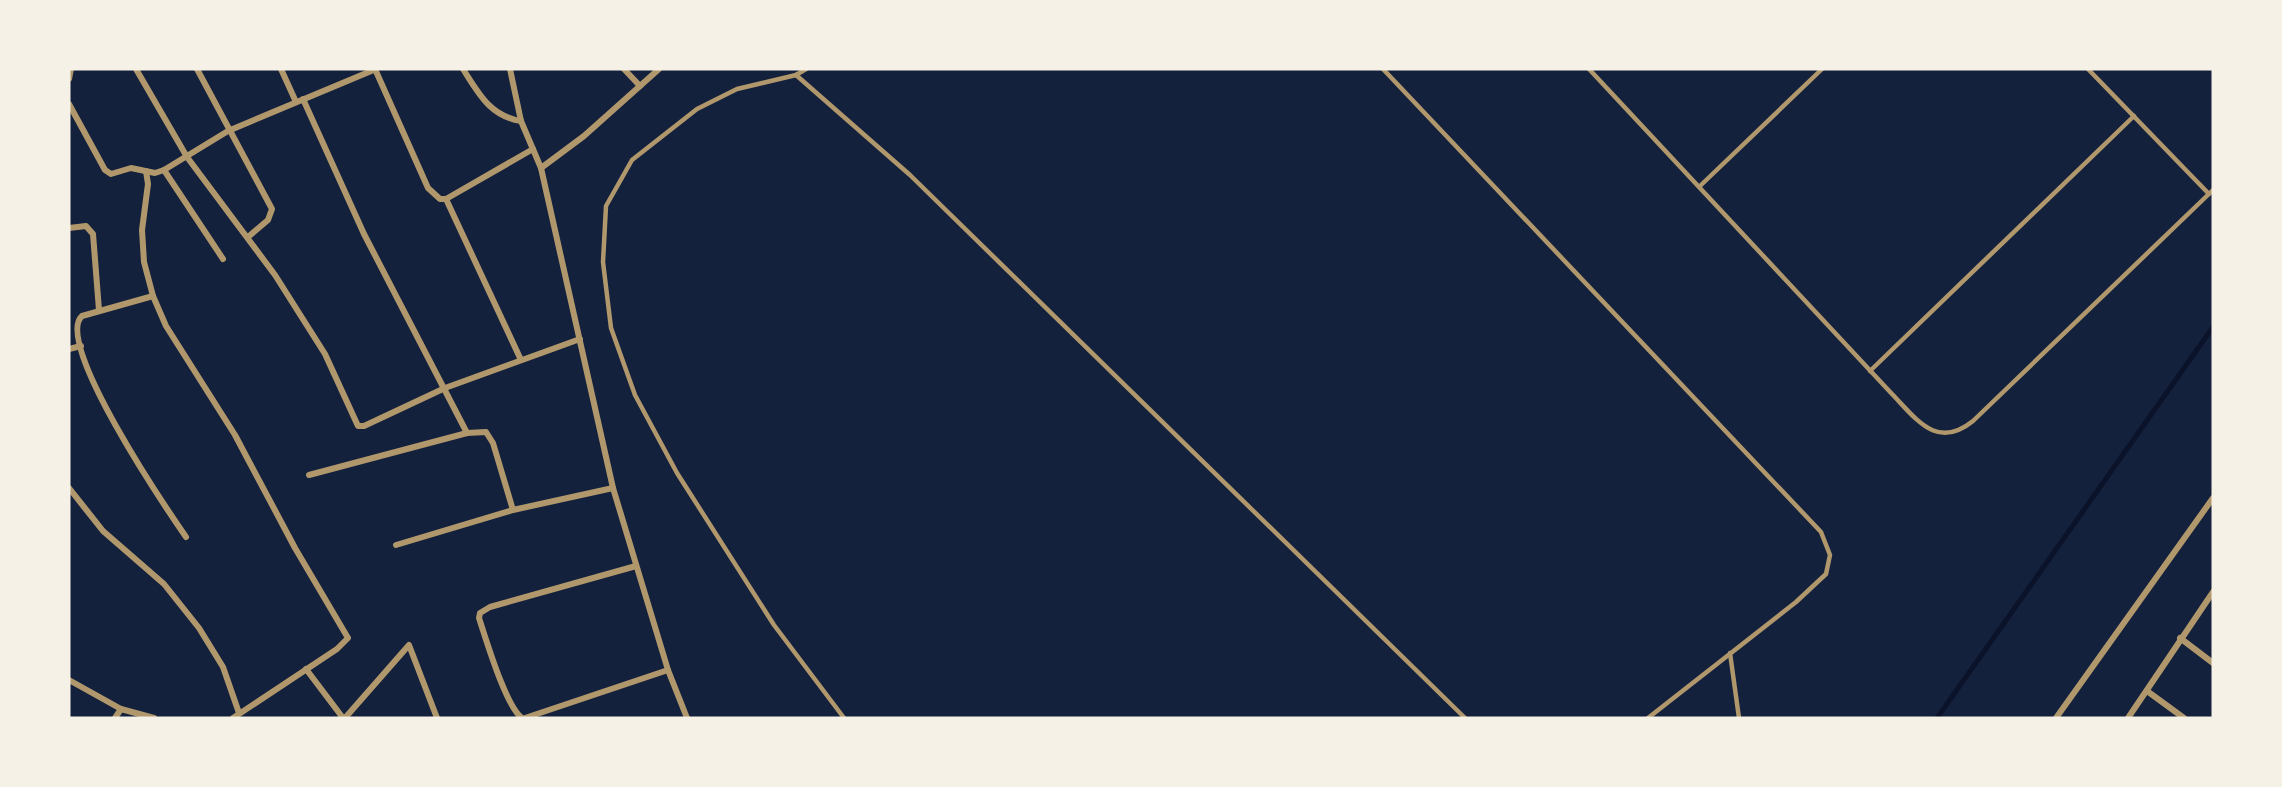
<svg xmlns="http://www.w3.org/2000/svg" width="2282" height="787" viewBox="0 0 2282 787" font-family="'Source Serif 4',serif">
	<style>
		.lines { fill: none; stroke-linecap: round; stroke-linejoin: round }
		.stream { stroke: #0b132b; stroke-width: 5 }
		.service { stroke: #b1986c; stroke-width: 4.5 }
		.minor { stroke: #b1986c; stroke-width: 6 }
	</style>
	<rect width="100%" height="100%" fill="#14213d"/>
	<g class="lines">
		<polyline class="stream" points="1937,718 2213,327"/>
		<g class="service">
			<polyline points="806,69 796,75 737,89 697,109 632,160 606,206 603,262 611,328 635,395 677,473 774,625 844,718"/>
			<polyline points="1383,69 1821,532 1830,555 1826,574 1796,602 1648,718"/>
			<path d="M 1589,69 L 1892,394 C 1917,420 1937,450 1973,421 L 2213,190"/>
			<polyline points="2088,69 2209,194"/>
			<polyline points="796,75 910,175 1465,718"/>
			<polyline points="1700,186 1822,69"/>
			<polyline points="1870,371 2134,116"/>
			<polyline points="1730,653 1739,718"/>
		</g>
		<g class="minor">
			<polyline points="136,69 187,157 275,275 325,354 358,426 364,426 445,388 580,339"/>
			<polyline points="197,69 272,209 268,220 248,237"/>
			<polyline points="281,69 296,102"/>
			<polyline points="375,69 428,188 440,199 446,199 533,149"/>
			<path d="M 463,69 C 479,94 490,116 521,121"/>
			<polyline points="510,69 521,121 541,168"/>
			<polyline points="624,69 640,86"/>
			<polyline points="659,69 584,136 541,168 613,488 668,670 687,718"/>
			<polyline points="69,79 71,69"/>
			<polyline points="303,99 364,234 467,433"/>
			<polyline points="69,104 105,170 111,174 131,168 155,173 164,170 228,131 376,69"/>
			<polyline points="164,170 223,259"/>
			<polyline points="146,171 148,184 142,230 144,262 153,296 166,326 235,435 295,548 348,638 337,649 233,718"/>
			<polyline points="446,199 521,360"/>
			<polyline points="69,228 86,226 93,234 99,310"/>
			<path d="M 153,296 L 82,316 C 53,342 166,508 186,537"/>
			<polyline points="69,349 81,346"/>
			<polyline points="309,475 467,433 486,432 493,443 513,510"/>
			<polyline points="69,488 103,531 164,584 199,628 223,667 239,713"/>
			<polyline points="396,545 513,510 613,488"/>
			<polyline points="2180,638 2213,663"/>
			<polyline points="306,669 343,718"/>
			<polyline points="69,680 121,709 154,718"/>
			<polyline points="2147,691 2184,718"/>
			<polyline points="115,718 121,709"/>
			<polyline points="345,718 409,645 437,718"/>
			<path d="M 522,718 C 506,707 486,639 479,618 L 480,613 L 490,607 L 636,566"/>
			<polyline points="525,718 668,670"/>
			<polyline points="2056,718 2213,498"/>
			<polyline points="2128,718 2213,592"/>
		</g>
	</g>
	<rect width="2282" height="787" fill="none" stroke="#f6f1e7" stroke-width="141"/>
</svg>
